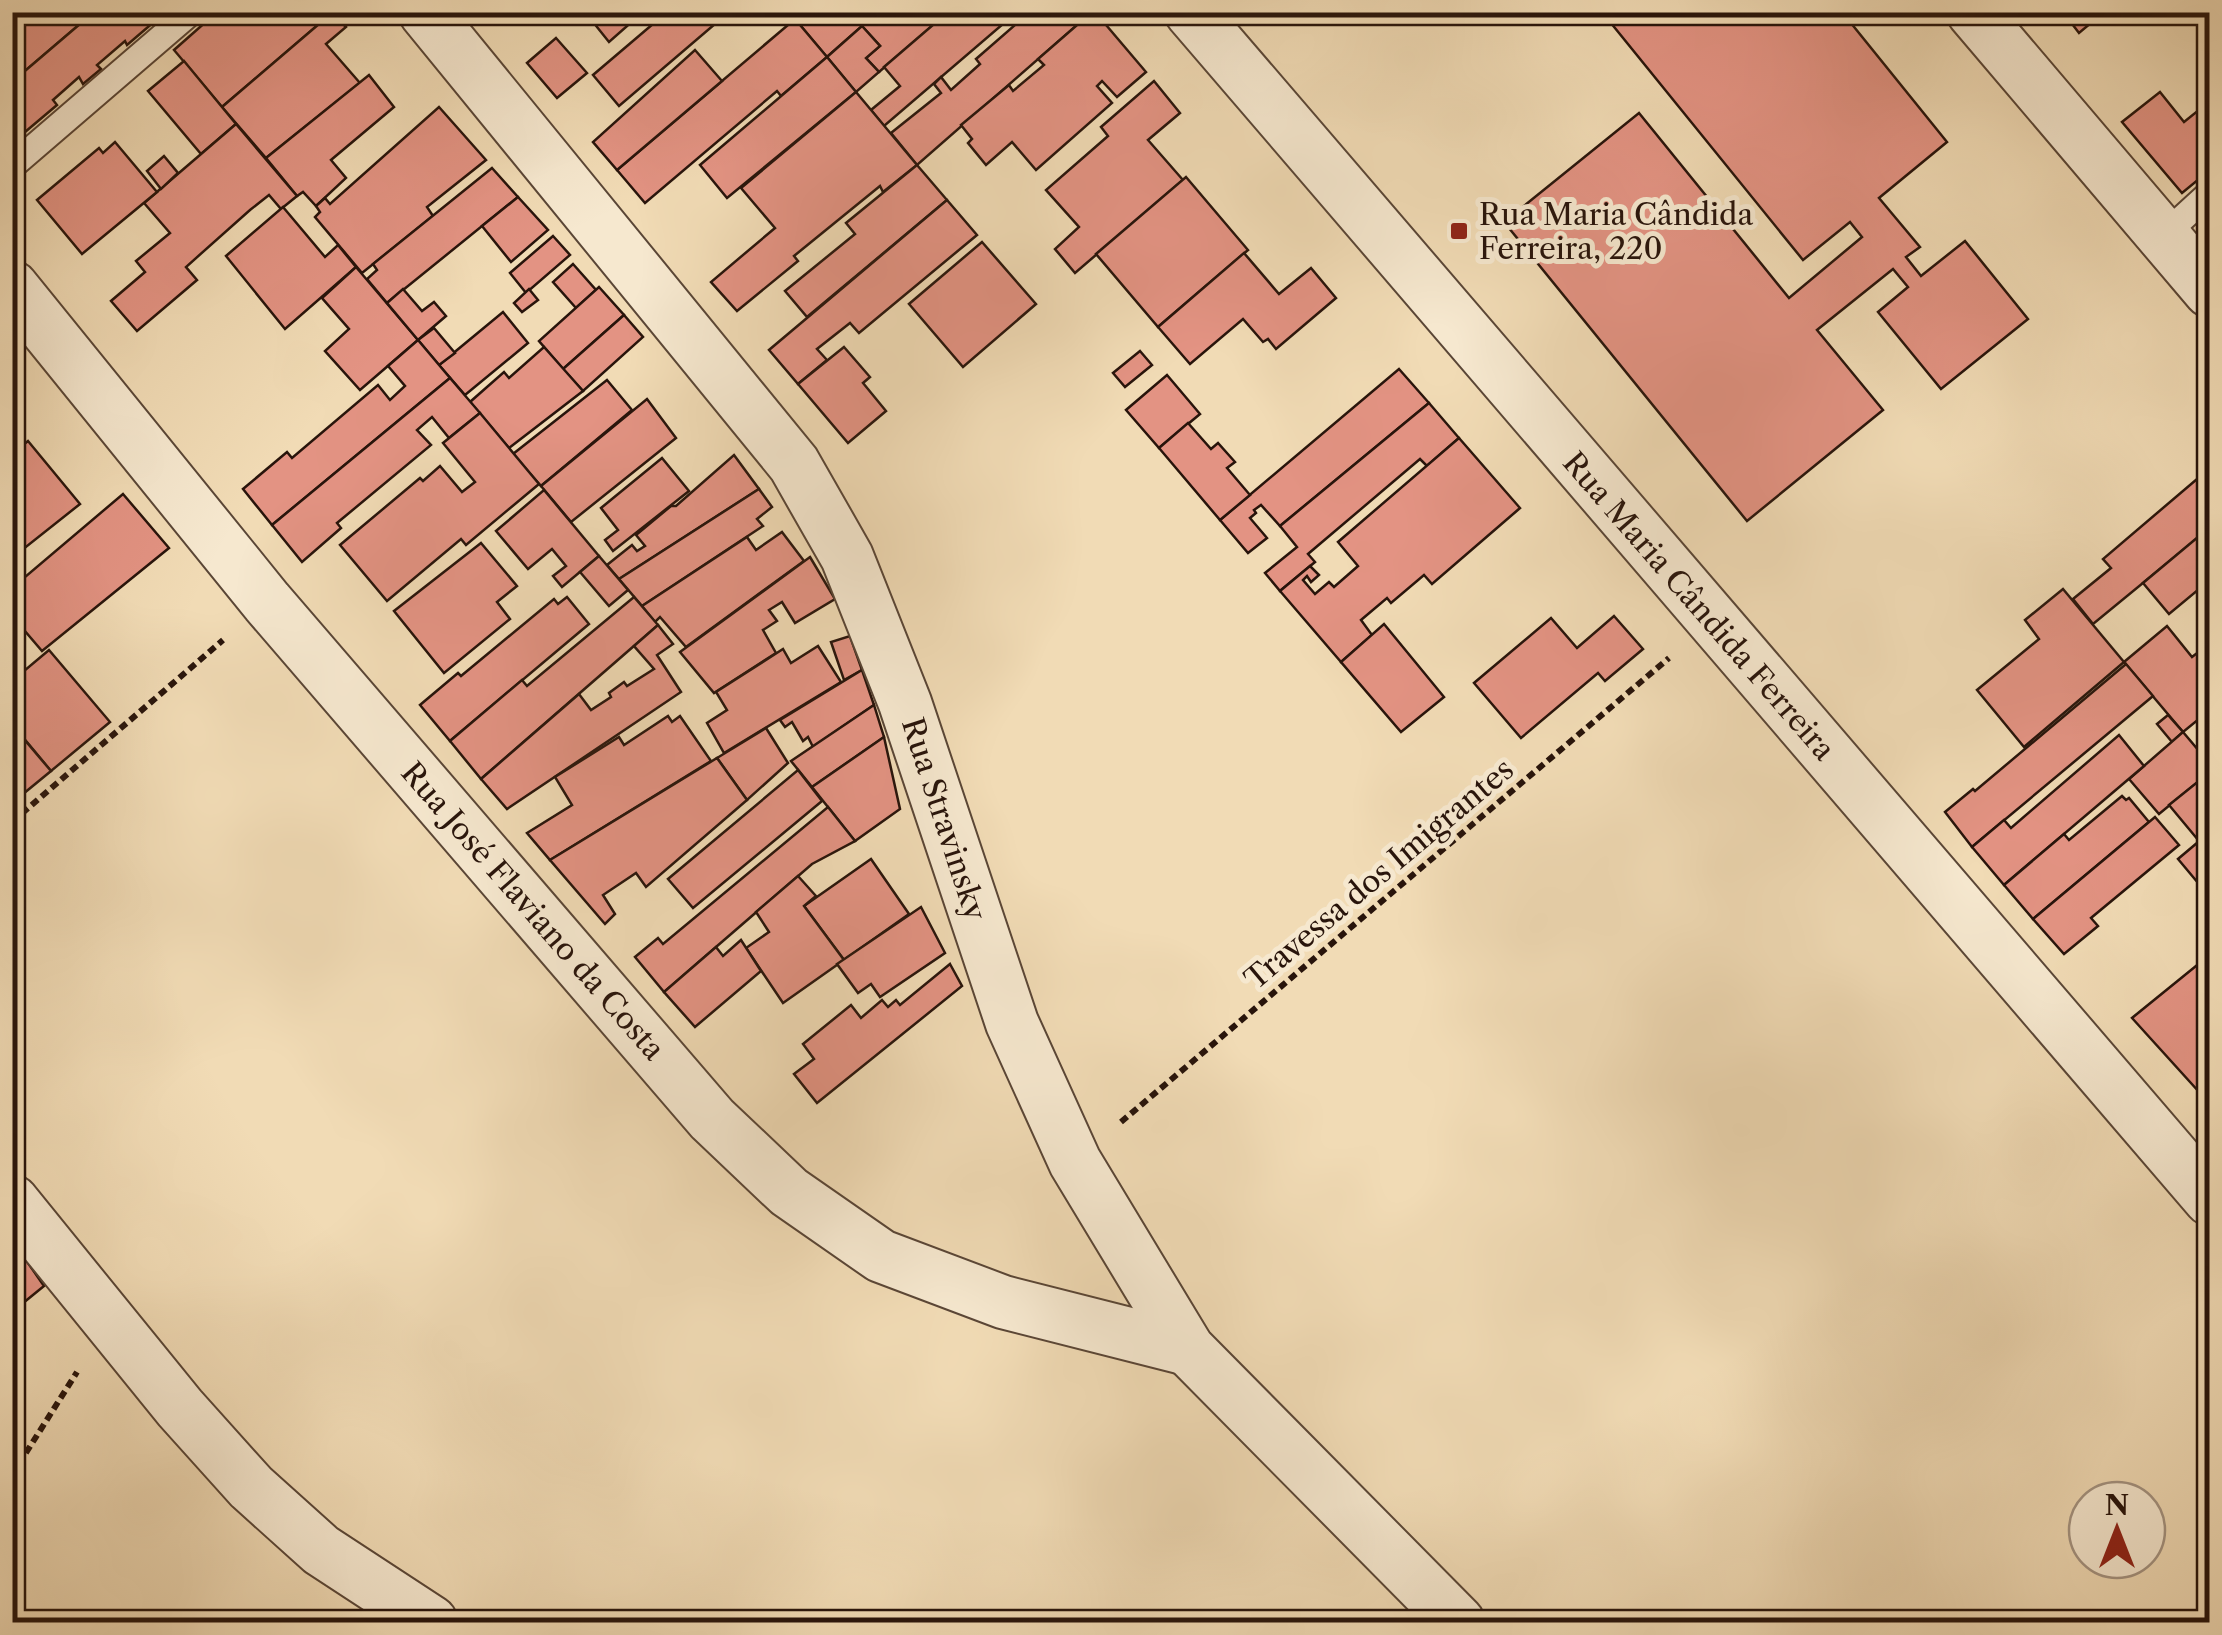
<svg xmlns="http://www.w3.org/2000/svg" width="2222" height="1635" viewBox="0 0 2222 1635" font-family="'Libre Caslon Text',serif">
	<style>
		.building { fill: #e39383; stroke: #28140b; stroke-width: 2.5 }
		.lines { fill: none; stroke-linecap: round; stroke-linejoin: round }
		.service-casing { stroke: #5a4636; stroke-width: 29 }
		.minor-casing { stroke: #5a4636; stroke-width: 56 }
		.path { stroke: #28140b; stroke-width: 6; stroke-dasharray: 8 5; stroke-linecap: butt }
		.service { stroke: #f6e8cf; stroke-width: 25 }
		.minor { stroke: #f6e8cf; stroke-width: 52 }
		.poi-dot { fill: #8f2418; stroke: #f6e8cf; stroke-width: 4 }
		.labels { text-anchor: middle; dominant-baseline: central; stroke-width: 10; stroke-linejoin: round; paint-order: stroke }
		.poi-label { font-size: 30px; fill: #28140b; stroke: #f6e8cf; text-anchor: start }
		.street-label { font-size: 30px; fill: #28140b; stroke: #f6e8cf }
	</style>
	<rect width="100%" height="100%" fill="#f1dbb5"/>
	<filter id="stains"><feTurbulence type="fractalNoise" baseFrequency=".002" numOctaves="4"/><feColorMatrix values="0 0 0 0 .2 0 0 0 0 .09 0 0 0 0 .02 0 0 0 .5 -.17"/></filter>
	<radialGradient id="worn" r=".72"><stop offset=".6" stop-color="#630" stop-opacity="0"/><stop offset="1" stop-color="#630" stop-opacity=".3"/></radialGradient>
	<g class="building">
		<polygon points="36,12 94,12 12,82 12,32"/>
		<polygon points="94,12 148,12 155,21 127,45 125,41 97,65 101,69 83,84 79,77 53,100 57,105 12,143 12,82"/>
		<polygon points="217,12 333,12 222,107 174,50"/>
		<polygon points="333,12 353,12 342,23 346,27 326,44 360,83 266,158 222,107"/>
		<polygon points="585,12 643,12 609,42"/>
		<polygon points="667,12 729,12 619,106 593,75"/>
		<polygon points="803,12 878,12 827,57 795,19"/>
		<polygon points="878,12 944,12 946,14 879,72 866,58 880,46 862,26"/>
		<polygon points="948,12 1017,12 884,126 871,110 900,86 884,67"/>
		<polygon points="1030,12 1092,12 917,165 891,133 941,93 934,84 941,77 951,90 980,64 976,59"/>
		<polygon points="1092,12 1095,12 1146,72 1117,97 1102,81 1097,86 1112,103 1036,170 1012,142 986,165 968,143 972,139 961,125 1009,85 1013,91 1044,65 1038,59"/>
		<polygon points="1602,12 1842,12 1947,142 1879,198 1920,247 1906,257 1921,276 1965,241 2028,319 1941,389 1878,312 1908,287 1893,269 1817,330 1883,410 1747,521 1504,222 1639,113 1789,298 1862,237 1850,222 1803,260"/>
		<polygon points="2063,12 2104,12 2079,33"/>
		<polygon points="795,19 827,57 781,96 777,91 645,203 617,170"/>
		<polygon points="862,26 880,46 866,58 879,72 856,92 827,57"/>
		<polygon points="556,38 587,73 557,98 527,63"/>
		<polygon points="695,50 722,81 617,170 593,142"/>
		<polygon points="827,57 856,92 727,198 700,165"/>
		<polygon points="184,61 236,124 201,154 148,91"/>
		<polygon points="369,75 394,107 331,160 346,178 316,206 303,192 297,196 266,158"/>
		<polygon points="1154,81 1180,113 1148,140 1183,180 1075,273 1055,249 1079,227 1046,190 1108,136 1101,127"/>
		<polygon points="856,92 917,165 883,192 880,186 794,256 798,261 737,311 711,282 775,228 741,188"/>
		<polygon points="2160,92 2184,122 2210,101 2210,170 2182,193 2122,122"/>
		<polygon points="439,107 486,160 427,207 433,216 362,273 315,217 320,212 316,206 325,198 330,204"/>
		<polygon points="236,124 297,196 281,209 269,195 250,210 186,267 197,280 137,331 111,301 145,272 136,261 170,233 144,203"/>
		<polygon points="115,142 157,192 82,254 37,200 99,148 103,153"/>
		<polygon points="164,156 178,173 161,189 147,171"/>
		<polygon points="917,165 947,200 807,317 785,291 855,234 846,223"/>
		<polygon points="492,168 518,197 387,303 367,279 377,270 373,264"/>
		<polygon points="1186,177 1248,250 1158,327 1096,254"/>
		<polygon points="518,197 548,230 511,262 482,226"/>
		<polygon points="947,200 977,235 859,333 850,323 817,349 827,360 798,384 769,350"/>
		<polygon points="283,207 325,257 338,245 356,267 285,329 226,256"/>
		<polygon points="553,236 570,255 526,293 510,273"/>
		<polygon points="982,242 1036,304 963,367 909,304"/>
		<polygon points="1244,253 1279,294 1311,268 1336,298 1276,349 1268,339 1263,342 1243,319 1190,364 1158,327"/>
		<polygon points="573,264 596,290 576,308 553,282"/>
		<polygon points="356,267 418,340 360,390 325,351 349,329 322,298"/>
		<polygon points="599,287 624,315 563,369 539,341"/>
		<polygon points="403,289 422,311 434,302 446,316 418,340 387,303"/>
		<polygon points="529,289 538,300 522,312 514,303"/>
		<polygon points="503,312 528,343 465,395 439,365"/>
		<polygon points="624,315 643,337 583,391 563,369"/>
		<polygon points="434,328 455,353 439,365 418,340"/>
		<polygon points="418,340 450,378 272,525 243,489 287,452 292,458 378,385 390,400 405,386 388,366"/>
		<polygon points="544,347 583,391 509,448 470,402 504,372 509,378"/>
		<polygon points="844,347 870,377 863,383 886,411 848,443 798,384"/>
		<polygon points="1140,351 1152,365 1125,387 1113,373"/>
		<polygon points="1399,369 1429,403 1280,526 1261,505 1254,510 1256,513 1250,518 1267,538 1248,553 1220,520"/>
		<polygon points="1167,375 1200,414 1159,448 1126,410"/>
		<polygon points="450,378 480,413 449,438 432,417 417,430 431,445 337,523 341,528 302,562 272,525"/>
		<polygon points="607,380 632,410 541,486 513,454"/>
		<polygon points="647,399 676,438 571,522 541,486"/>
		<polygon points="1429,403 1459,438 1427,466 1420,459 1308,554 1315,562 1280,591 1265,573 1297,547 1280,526"/>
		<polygon points="480,413 539,484 466,545 461,539 387,601 340,545 420,478 423,481 440,466 462,492 475,482 443,443"/>
		<polygon points="1188,423 1211,449 1218,443 1235,462 1227,468 1250,495 1220,520 1159,448"/>
		<polygon points="1459,438 1520,508 1432,584 1424,575 1391,603 1387,598 1361,620 1372,635 1341,662 1280,591 1310,566 1319,575 1311,582 1307,576 1303,580 1315,594 1329,582 1334,587 1358,566 1338,542"/>
		<polygon points="28,441 80,504 12,558 12,454"/>
		<polygon points="734,455 759,489 619,579 607,565 632,545 637,551 645,546 636,535 671,506 676,506"/>
		<polygon points="662,458 689,491 613,551 605,540 618,530 601,508"/>
		<polygon points="2210,468 2210,528 2093,624 2073,599 2111,568 2103,559"/>
		<polygon points="759,489 772,507 757,519 763,526 642,606 619,579"/>
		<polygon points="544,490 599,556 562,587 553,576 566,566 552,549 528,569 496,531"/>
		<polygon points="123,494 169,548 42,651 13,617 16,614 12,609 12,588"/>
		<polygon points="2210,527 2210,580 2169,614 2143,583"/>
		<polygon points="782,532 804,561 686,647 660,617 655,622 642,606 747,537 756,550"/>
		<polygon points="481,543 517,586 497,602 510,619 444,673 394,611"/>
		<polygon points="599,556 628,590 609,606 580,572"/>
		<polygon points="810,557 835,599 795,623 782,602 769,610 777,621 763,630 776,653 714,693 680,652"/>
		<polygon points="2063,589 2124,662 2024,747 1977,690 2039,639 2025,620"/>
		<polygon points="567,597 589,624 450,741 420,705 458,673 461,676 554,599 558,604"/>
		<polygon points="634,597 658,625 481,779 450,741 522,680 527,686"/>
		<polygon points="1614,616 1643,649 1605,681 1598,673 1521,738 1474,683 1551,618 1577,648"/>
		<polygon points="1384,624 1444,697 1401,732 1341,662"/>
		<polygon points="658,625 673,644 657,655 681,692 507,809 481,779 579,694 591,710 611,697 609,693 624,682 627,686 654,669 634,646"/>
		<polygon points="2167,626 2192,657 2210,643 2210,710 2183,732 2124,662"/>
		<polygon points="850,636 862,670 844,680 831,642"/>
		<polygon points="818,646 841,682 724,753 707,723 727,710 716,692 783,649 791,663"/>
		<polygon points="49,650 110,722 51,771 12,724 12,681"/>
		<polygon points="2126,664 2153,696 1972,847 1945,812 1973,789 1975,791"/>
		<polygon points="862,670 874,705 813,747 808,737 803,741 792,722 785,727 780,720"/>
		<polygon points="874,705 884,737 812,787 791,761"/>
		<polygon points="2168,715 2183,732 2172,742 2157,724"/>
		<polygon points="668,716 672,722 680,716 711,761 550,860 527,833 572,805 555,777 619,737 624,745"/>
		<polygon points="12,725 51,771 12,803"/>
		<polygon points="766,728 788,763 747,800 717,758"/>
		<polygon points="2183,732 2210,764 2210,772 2159,814 2129,779"/>
		<polygon points="2119,735 2144,766 2004,885 1972,847 2004,820 2011,828"/>
		<polygon points="884,737 900,809 855,841 812,787"/>
		<polygon points="717,758 747,800 646,887 636,873 603,895 615,914 605,924 550,860"/>
		<polygon points="798,770 822,801 693,908 668,879"/>
		<polygon points="2210,772 2210,832 2199,841 2169,805"/>
		<polygon points="2122,796 2126,800 2129,798 2149,822 2033,919 2004,885 2064,834 2069,840"/>
		<polygon points="828,807 855,841 812,864 664,992 635,957 658,938 663,944"/>
		<polygon points="2155,817 2179,845 2091,918 2098,926 2064,954 2033,919"/>
		<polygon points="2210,832 2210,896 2209,896 2178,859"/>
		<polygon points="871,859 909,914 844,960 804,906"/>
		<polygon points="798,876 816,896 804,906 844,960 783,1003 746,948 769,932 756,912"/>
		<polygon points="921,907 945,953 880,997 871,984 858,993 837,964"/>
		<polygon points="741,940 761,971 695,1027 664,992 716,947 723,956"/>
		<polygon points="950,964 962,986 817,1103 794,1074 814,1059 803,1044 851,1005 861,1018 882,1000 888,1007 896,1000 900,1005"/>
		<polygon points="2196,966 2210,981 2210,1104 2132,1018"/>
		<polygon points="12,1250 15,1253 19,1250 44,1286 12,1312"/>
	</g>
	<g class="lines">
		<g class="service-casing">
			<g id="service">
				<polyline points="12,166 191,12"/>
				<polyline points="2163,236 2210,193"/>
			</g>
		</g>
		<g class="minor-casing">
			<g id="minor">
				<polyline points="425,12 794,464 847,557 905,703 1012,1023 1075,1162 1188,1349 1458,1622"/>
				<polyline points="1191,12 2210,1199"/>
				<polyline points="1973,12 2210,291"/>
				<polyline points="12,287 267,602 712,1119 789,1192 881,1256 1003,1302 1188,1349"/>
				<polyline points="12,1201 180,1408 251,1487 321,1550 431,1622"/>
			</g>
		</g>
		<g class="path">
			<polyline points="12,822 223,640"/>
			<polyline points="1121,1122 1669,658"/>
			<polyline points="12,1475 77,1372"/>
		</g>
		<use href="#service" class="service"/>
		<use href="#minor" class="minor"/>
	</g>
	<rect class="poi-dot" x="1449" y="221" width="20" height="20" rx="5"/>
	<g class="labels">
		<g class="poi-label">
			<text x="1479" y="214">Rua Maria Cândida<tspan x="1479" dy="34">Ferreira, 220</tspan></text>
		</g>
		<g class="street-label">
			<text transform="translate(1699 606) rotate(49)">Rua Maria Cândida Ferreira</text>
			<text transform="translate(944 819) rotate(72)">Rua Stravinsky</text>
			<text transform="translate(1379 874) rotate(-40)">Travessa dos Imigrantes</text>
			<text transform="translate(533 911) rotate(49)">Rua José Flaviano da Costa</text>
		</g>
	</g>
	<rect width="2222" height="1635" fill="none" stroke="#f1dbb5" stroke-width="50"/>
	<rect x="15" y="15" width="2192" height="1605" fill="none" stroke="#28140b" stroke-width="5"/>
	<rect x="25" y="25" width="2172" height="1585" fill="none" stroke="#28140b" stroke-width="2.5"/>
	<g transform="translate(2117 1530)"><circle r="48" fill="#f6e8cf" stroke="#a49381" stroke-width="2.5"/>
	<path d="M0-8L18 38L0 25L-18 38Z" fill="#8f2418"/>
	<text y="-15" font-size="28" font-weight="bold" text-anchor="middle" fill="#28140b">N</text>
	</g>
	<rect width="100%" height="100%" filter="url(#stains)"/>
	<rect width="100%" height="100%" fill="url(#worn)"/>
</svg>
